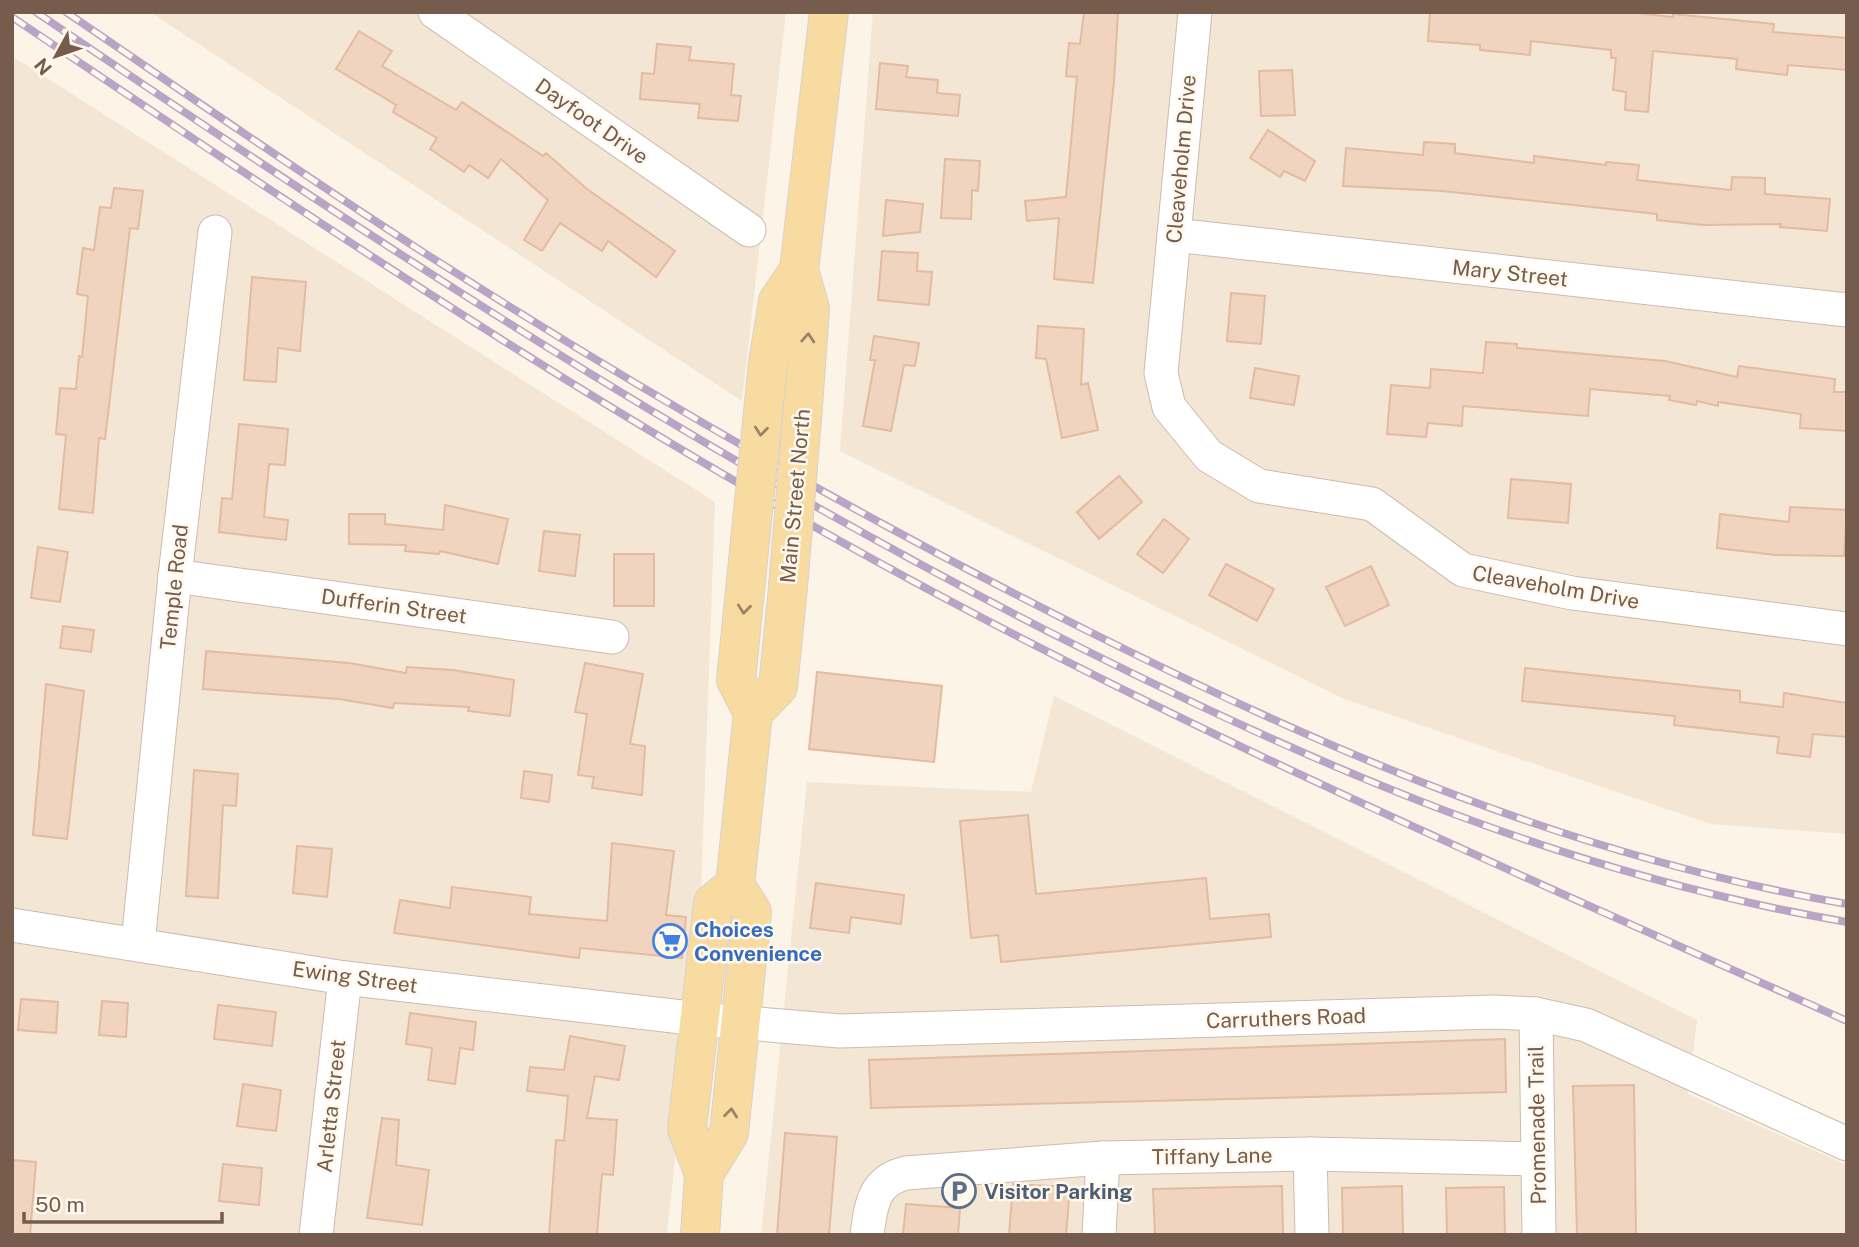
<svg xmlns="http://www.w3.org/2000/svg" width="1859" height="1247" viewBox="0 0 1859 1247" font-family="'Public Sans',sans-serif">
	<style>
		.residential { fill: #f3e6d5 }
		.building { fill: #f1d4bf; stroke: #e3bba0; stroke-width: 2 }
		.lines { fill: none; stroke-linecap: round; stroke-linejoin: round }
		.minor-casing { stroke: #cdbcad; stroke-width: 35 }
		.major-casing { stroke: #d8d1cd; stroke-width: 40 }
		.minor { stroke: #fff; stroke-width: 33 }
		.major { stroke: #f8dba1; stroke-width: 38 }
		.rail-casing { stroke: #b8a5c6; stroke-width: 8 }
		.rail { stroke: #fff8ed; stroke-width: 5; stroke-dasharray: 16; stroke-linecap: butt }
		.major-bridge-casing { stroke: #d8d1cd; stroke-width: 40; stroke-linecap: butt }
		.major-bridge { stroke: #f8dba1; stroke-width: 38 }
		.oneway { stroke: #9c8266 }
		.labels { text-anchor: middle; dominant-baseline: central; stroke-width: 5; stroke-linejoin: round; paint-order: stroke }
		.street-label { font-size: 21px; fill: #755c4c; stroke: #fff8ed }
		.shop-label { font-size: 21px; font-weight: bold; fill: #366cbe; stroke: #fff8ed; text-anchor: start }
		.service-label { font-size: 21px; font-weight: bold; fill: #4e5e75; stroke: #fff8ed; text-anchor: start }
	</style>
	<rect width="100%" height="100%" fill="#fcf4e6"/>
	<g class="residential">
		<polygon points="150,12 786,12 742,401"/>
		<polygon points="873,12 1847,12 1847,834 1711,824 1344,699 840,451"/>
		<polygon points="12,56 715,502 700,918 667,1235 12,1235"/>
		<polygon points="1054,696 1697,1020 1688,1094 1847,1165 1847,1235 761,1235 807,782 1031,792"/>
	</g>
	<g class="building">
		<polygon points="1084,12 1118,12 1114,81 1093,283 1054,279 1059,218 1027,221 1025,201 1066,197 1077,77 1066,76 1069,43 1080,44"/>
		<polygon points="1430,12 1626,12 1673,17 1673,14 1774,24 1773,32 1847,38 1847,70 1788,65 1787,75 1736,69 1737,59 1653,51 1648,112 1625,110 1626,92 1613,90 1616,58 1611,58 1611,50 1531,41 1530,55 1480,50 1480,45 1428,41"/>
		<polygon points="359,31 392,51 382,66 456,110 462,102 543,156 546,153 587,189 675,251 656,277 608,241 602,251 560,223 542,251 524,240 548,200 501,159 488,178 469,165 464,172 430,149 437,138 393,112 396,105 336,69"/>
		<polygon points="657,44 691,47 689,60 734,64 731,95 741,96 738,121 698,118 700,104 640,99 642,73 654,74"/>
		<polygon points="880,63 908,66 906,77 938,80 937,93 960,95 958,116 876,109"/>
		<polygon points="1292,70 1295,115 1261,116 1259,71"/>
		<polygon points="1268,130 1315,161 1305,181 1284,171 1280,177 1250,158"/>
		<polygon points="1424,142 1455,144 1455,153 1534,163 1534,156 1606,165 1606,162 1639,165 1637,180 1731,190 1732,177 1765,178 1765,194 1830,199 1827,231 1780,227 1781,224 1703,225 1657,220 1657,214 1442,191 1343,186 1346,148 1423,155"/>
		<polygon points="945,159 980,161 978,191 972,190 971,219 941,218"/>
		<polygon points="114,188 143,191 138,229 130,228 105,439 99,438 93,513 59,509 66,435 56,434 60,388 76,389 79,356 82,357 88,296 77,294 83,248 94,250 100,207 111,208"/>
		<polygon points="886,200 923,204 920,232 883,236"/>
		<polygon points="882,251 918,253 917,271 932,272 929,305 878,300"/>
		<polygon points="252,277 306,282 300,351 278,348 276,382 244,380"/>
		<polygon points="1231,293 1265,296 1261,344 1227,341"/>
		<polygon points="1038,326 1084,329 1081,385 1088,383 1098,430 1062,438 1046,359 1036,358"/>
		<polygon points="874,336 919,343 915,366 904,365 891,431 863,426 875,360 870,360"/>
		<polygon points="1486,342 1517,344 1517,348 1665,361 1737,377 1739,366 1835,379 1834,392 1847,392 1847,431 1800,428 1801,414 1718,402 1718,406 1697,401 1696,405 1669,400 1670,396 1590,389 1588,416 1463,406 1462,426 1428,423 1426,437 1387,434 1391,385 1430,388 1431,369 1483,373"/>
		<polygon points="1255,368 1299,376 1294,405 1250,398"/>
		<polygon points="239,424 288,429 285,465 269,464 264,517 288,520 286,540 219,532 222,498 232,499"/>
		<polygon points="1119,476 1142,502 1099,539 1077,512"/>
		<polygon points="1511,479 1571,484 1568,523 1508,518"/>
		<polygon points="445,505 508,519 498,564 440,551 439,554 405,551 406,545 349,544 349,514 385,514 385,524 443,530"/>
		<polygon points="1790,507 1847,510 1844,556 1775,555 1717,548 1720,514 1789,522"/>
		<polygon points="1164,519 1189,539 1163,573 1137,554"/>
		<polygon points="544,531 580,535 575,576 539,571"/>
		<polygon points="38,547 68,552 60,602 31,598"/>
		<rect x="614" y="554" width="40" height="52"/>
		<polygon points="1226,564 1274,589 1257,621 1209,595"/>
		<polygon points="1371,566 1389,605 1345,626 1326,587"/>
		<polygon points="63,626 94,630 91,652 60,648"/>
		<polygon points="206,651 349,663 406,673 407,667 453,670 514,680 510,716 468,711 469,707 394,703 393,708 339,699 203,689"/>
		<polygon points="585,663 643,674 630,744 645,746 642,795 592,788 594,777 578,775 587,714 575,712"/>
		<polygon points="1525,668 1740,691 1740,702 1783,707 1784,693 1847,703 1847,737 1813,734 1810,757 1777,753 1779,737 1674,725 1675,716 1522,701"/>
		<polygon points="817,672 942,686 934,762 809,749"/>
		<polygon points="46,684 84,691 67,839 33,835"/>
		<polygon points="194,770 238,774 236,806 223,805 218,898 186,896"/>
		<polygon points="524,771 552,775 549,802 521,798"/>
		<polygon points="1028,815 1036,894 1206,878 1210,919 1269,914 1271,937 1001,962 998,935 971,938 960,821"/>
		<polygon points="612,843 674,851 666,915 686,917 682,958 580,948 579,958 394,933 400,900 450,908 452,887 531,897 529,914 607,921"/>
		<polygon points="297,846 332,849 327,897 293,893"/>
		<polygon points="816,883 904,895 901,924 851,917 849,933 810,928"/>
		<polygon points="21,999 58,1002 56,1033 18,1030"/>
		<polygon points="102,1001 128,1003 126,1037 99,1035"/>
		<polygon points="218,1005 276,1012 272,1046 214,1039"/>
		<polygon points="410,1013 476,1022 473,1050 460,1048 455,1084 428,1080 432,1048 406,1044"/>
		<polygon points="570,1036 625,1046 619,1080 595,1076 587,1118 617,1120 613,1175 602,1174 597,1235 549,1235 556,1140 564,1141 568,1096 527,1091 530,1067 564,1070"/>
		<polygon points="1505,1039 1506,1092 871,1108 869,1060"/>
		<polygon points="243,1084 281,1090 276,1131 237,1126"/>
		<polygon points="1634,1085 1636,1235 1577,1235 1573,1086"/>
		<polygon points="382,1118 399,1120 396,1165 429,1170 422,1225 367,1218"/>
		<polygon points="785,1133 837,1137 829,1235 777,1235"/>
		<polygon points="12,1160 36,1162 30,1235 12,1235"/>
		<polygon points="223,1164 262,1168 259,1205 219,1201"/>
		<polygon points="1013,1184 1070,1187 1066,1235 1009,1235"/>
		<polygon points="1282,1186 1283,1235 1155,1235 1153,1189"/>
		<polygon points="1402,1186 1403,1235 1343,1235 1342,1188"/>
		<polygon points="1504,1187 1505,1235 1447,1235 1446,1188"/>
		<polygon points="906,1204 960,1208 958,1235 903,1235"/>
	</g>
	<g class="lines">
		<g class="minor-casing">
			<g id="minor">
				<polyline points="435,12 749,230"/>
				<polyline points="1195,12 1161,373 1169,407 1209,456 1259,486 1372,504 1463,570 1572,593 1847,629"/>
				<polyline points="1174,235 1847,310"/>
				<polyline points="175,576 612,637"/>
				<polyline points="12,925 345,978 699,1019 840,1031 1495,1012 1536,1014 1586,1025 1847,1144"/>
				<polyline points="138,943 175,576 215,232"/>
				<polyline points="1536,1014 1539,1235"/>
				<polyline points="1310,1154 1312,1235"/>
				<polyline points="316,1235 345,978"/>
				<path d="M 867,1235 C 871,1205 873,1181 906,1173 L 1103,1158 L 1310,1154 L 1537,1159"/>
				<polyline points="1099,1235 1103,1158"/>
			</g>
		</g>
		<g class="major-casing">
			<g id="major">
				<polyline points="768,363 778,301 799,270"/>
				<polyline points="803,406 810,309 799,270 829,12"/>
				<polyline points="753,713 778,687 788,587"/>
				<polyline points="704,1174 729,1133 752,912 735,885 753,713 736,680 750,541"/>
				<polyline points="700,1235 704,1174 687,1129 713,903 735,885"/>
			</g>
		</g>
		<use href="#minor" class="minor"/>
		<use href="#major" class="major"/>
		<g class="rail-casing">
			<g id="rail">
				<path d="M 36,12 C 373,241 704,458 1069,642 C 1322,769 1566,874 1847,922"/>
				<path d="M 66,12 C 185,93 304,176 426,254 C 644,393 868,522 1100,637 C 1341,757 1580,858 1847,904"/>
				<path d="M 12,17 C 295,208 577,397 876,561 C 1190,734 1520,874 1847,1021"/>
			</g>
		</g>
		<use href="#rail" class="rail"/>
		<g class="major-bridge-casing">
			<g id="major-bridge">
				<polyline points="750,541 768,363"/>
				<polyline points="788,587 803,406"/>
			</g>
		</g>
		<use href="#major-bridge" class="major-bridge"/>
	</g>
	<defs><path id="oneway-chevron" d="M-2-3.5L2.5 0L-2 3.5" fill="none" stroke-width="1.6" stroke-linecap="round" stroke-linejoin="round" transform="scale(1.75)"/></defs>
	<g class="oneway">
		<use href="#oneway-chevron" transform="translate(808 338) rotate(-86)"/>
		<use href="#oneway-chevron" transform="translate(761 431) rotate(96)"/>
		<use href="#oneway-chevron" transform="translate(744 609) rotate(96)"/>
		<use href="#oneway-chevron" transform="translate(731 1113) rotate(-84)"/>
	</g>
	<defs>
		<g id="supermarket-ring" transform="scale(1.75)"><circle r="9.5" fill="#fff8ed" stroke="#3f7fe0" stroke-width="1.5"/><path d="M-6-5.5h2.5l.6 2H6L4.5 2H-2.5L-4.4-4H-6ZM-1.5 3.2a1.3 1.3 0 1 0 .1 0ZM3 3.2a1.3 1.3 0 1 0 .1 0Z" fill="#3f7fe0"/></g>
		<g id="parking-ring" transform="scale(1.75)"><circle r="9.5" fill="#fff8ed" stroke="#5c6f8a" stroke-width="1.5"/><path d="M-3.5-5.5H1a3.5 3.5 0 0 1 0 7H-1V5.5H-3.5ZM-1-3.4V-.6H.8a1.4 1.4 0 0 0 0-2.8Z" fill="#5c6f8a"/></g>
	</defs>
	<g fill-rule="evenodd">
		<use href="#supermarket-ring" x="670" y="941"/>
		<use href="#parking-ring" x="959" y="1191"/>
	</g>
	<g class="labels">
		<g class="street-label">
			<text transform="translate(592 121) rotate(35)">Dayfoot Drive</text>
			<text transform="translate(1181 159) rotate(-85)">Cleaveholm Drive</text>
			<text transform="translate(1510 273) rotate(6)">Mary Street</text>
			<text transform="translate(795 496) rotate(-85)">Main Street North</text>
			<text transform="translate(174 587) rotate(-84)">Temple Road</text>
			<text transform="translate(1556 587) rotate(10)">Cleaveholm Drive</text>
			<text transform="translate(394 606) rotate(8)">Dufferin Street</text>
			<text transform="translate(355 977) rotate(8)">Ewing Street</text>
			<text transform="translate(1286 1018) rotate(-2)">Carruthers Road</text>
			<text transform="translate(331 1106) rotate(-84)">Arletta Street</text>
			<text transform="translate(1537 1125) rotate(-91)">Promenade Trail</text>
			<text transform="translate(1212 1156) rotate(-1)">Tiffany Lane</text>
		</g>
		<g class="shop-label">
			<text x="694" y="929">Choices<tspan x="694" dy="24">Convenience</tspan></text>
		</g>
		<g class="service-label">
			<text x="984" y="1191">Visitor Parking</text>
		</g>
	</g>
	<rect width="1859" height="1247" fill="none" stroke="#755c4c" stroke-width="28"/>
	<g transform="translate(56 56) rotate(230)" stroke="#fff8ed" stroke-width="5" paint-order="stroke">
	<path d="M0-5L12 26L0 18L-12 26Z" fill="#755c4c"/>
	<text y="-10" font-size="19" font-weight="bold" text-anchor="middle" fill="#755c4c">N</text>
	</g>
	<path d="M24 1212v10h198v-10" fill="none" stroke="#755c4c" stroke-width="3.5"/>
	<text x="35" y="1212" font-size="21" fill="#755c4c" stroke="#fff8ed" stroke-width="5" paint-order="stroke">50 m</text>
</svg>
